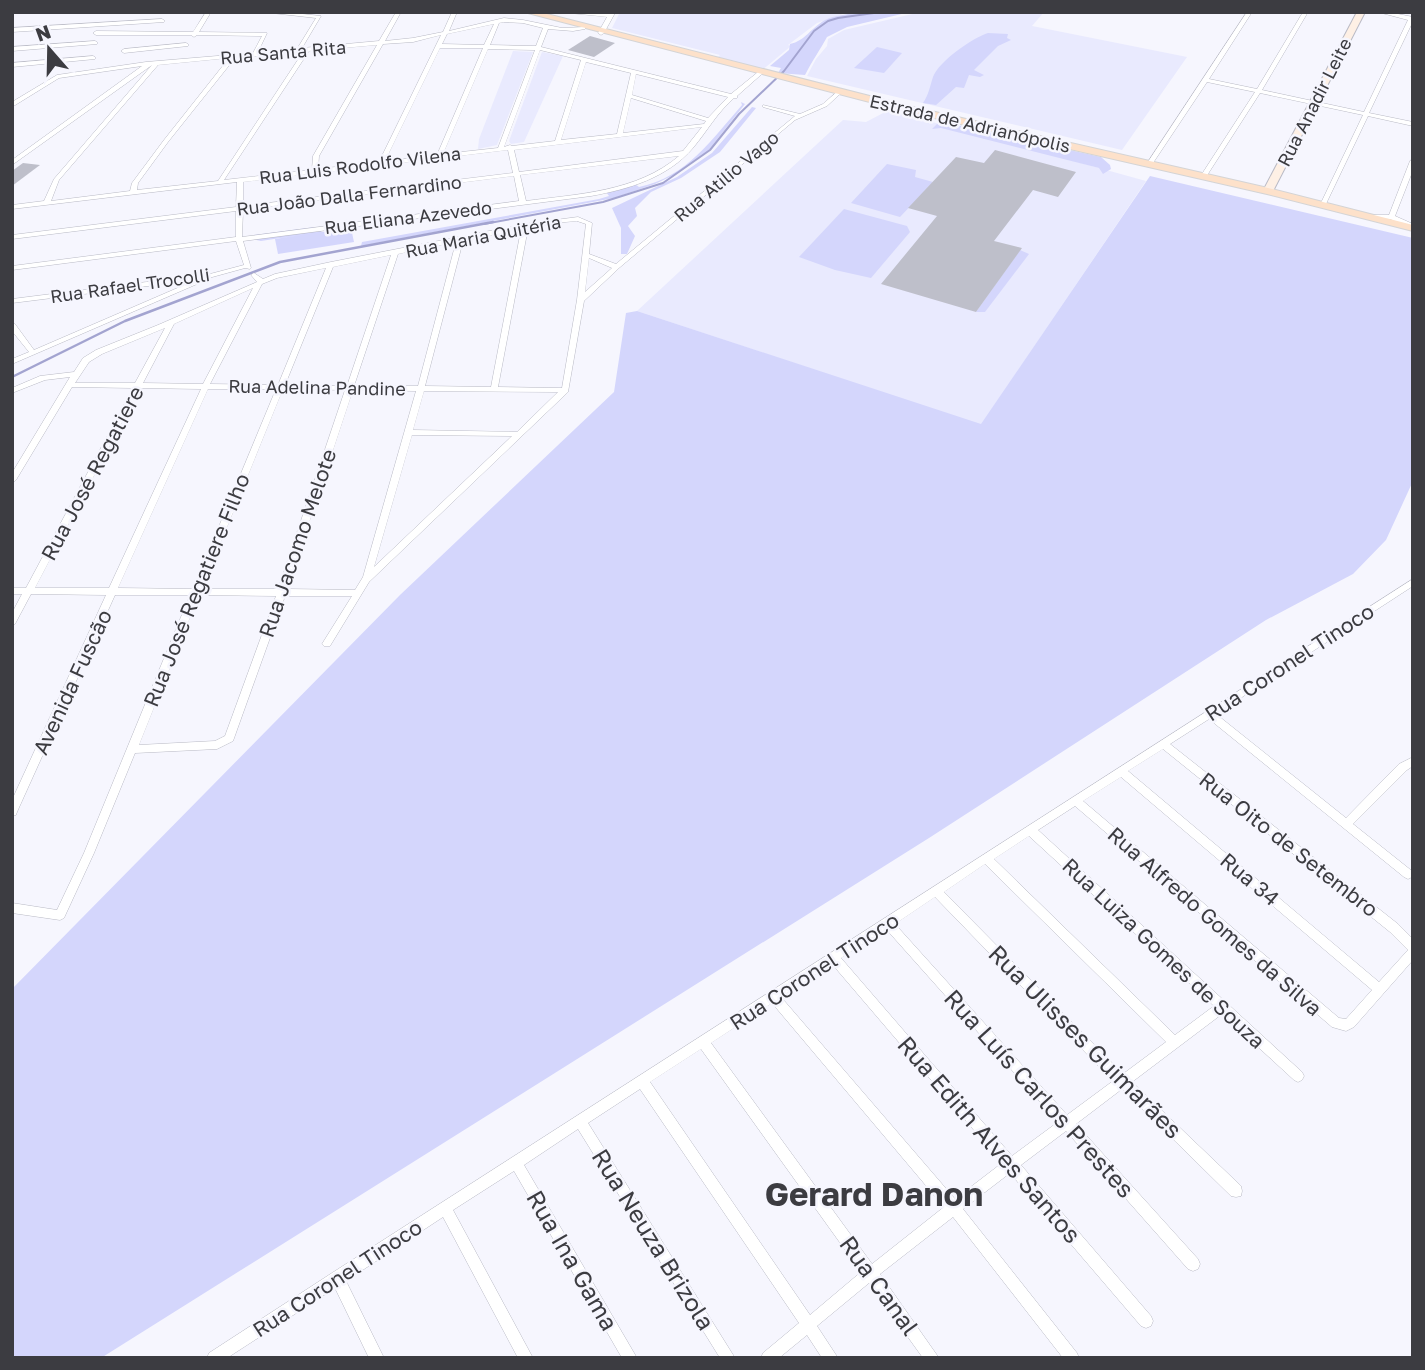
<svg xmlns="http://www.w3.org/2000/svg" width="1425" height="1370" viewBox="0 0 1425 1370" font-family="'Golos Text',sans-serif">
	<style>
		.built { fill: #e9eafe }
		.green { fill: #d4d6fc }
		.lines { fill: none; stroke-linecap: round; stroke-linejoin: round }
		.stream-far1 { stroke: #a3a4d0; stroke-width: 2 }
		.stream { stroke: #a3a4d0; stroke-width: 2.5 }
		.building { fill: #bebfca }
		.minor-casing { stroke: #b9bac5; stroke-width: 1 }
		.secondary-casing { stroke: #b9bac5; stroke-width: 2 }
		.primary-casing { stroke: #d4d4d5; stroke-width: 2 }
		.minor { fill: #fff; fill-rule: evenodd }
		.secondary { fill: #fef0e5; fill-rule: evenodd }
		.primary { fill: #fde1ca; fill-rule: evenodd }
		.labels { text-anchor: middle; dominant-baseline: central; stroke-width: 5; stroke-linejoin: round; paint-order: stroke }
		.far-street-label { font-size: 18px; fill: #3c3c41; stroke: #f6f6fe }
		.street-label { font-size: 21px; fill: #3c3c41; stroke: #f6f6fe }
		.near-street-label { font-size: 24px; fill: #3c3c41; stroke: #f6f6fe }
		.near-district-label { font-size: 33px; font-weight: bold; fill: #3c3c41; stroke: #f6f6fe }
	</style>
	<rect width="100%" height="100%" fill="#f6f6fe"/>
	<g class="built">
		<polygon points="620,12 849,12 817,23 788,45 791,46 760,72 714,61 720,55 612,28"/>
		<polygon points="921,12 1044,12 1032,26 1187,57 1122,150 807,76 816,59 827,46 828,39 844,30"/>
		<polygon points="513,51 533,52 497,145 478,149 479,139"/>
		<polygon points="542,52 563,56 524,142 511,144 509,141"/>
		<polygon points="889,110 1146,181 981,425 637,311 843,120 866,122"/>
	</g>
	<g class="green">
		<path d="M 858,12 L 910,12 L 847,27 L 827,37 C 820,50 812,61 805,75 L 778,73 L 781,68 L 770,66 L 789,50 L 790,44 C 805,41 811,28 825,20 C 835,15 847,15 858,12 Z"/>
		<path d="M 988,33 L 1008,34 L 1007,38 L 1011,40 L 998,46 L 974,70 L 984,75 L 980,77 L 969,75 L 964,88 L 956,87 L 936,105 L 923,103 C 929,94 930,86 933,77 C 939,61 974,37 988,33 Z"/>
		<polygon points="877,47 902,53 884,73 854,68"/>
		<path d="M 741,102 L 745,104 L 708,151 L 678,173 L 655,184 L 614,198 L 361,246 L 362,242 L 599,199 L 609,196 L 606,192 L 635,184 L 639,187 C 687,177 712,139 742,105 Z"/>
		<polygon points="752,107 756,108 720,152 681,178 651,192 635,208 637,216 628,226 635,236 627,254 621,254 621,228 612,208 677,177 712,153"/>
		<polygon points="944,122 1101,157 1110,165 1111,169 1103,174 1099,168 941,128 932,129 938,123"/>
		<polygon points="887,164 916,170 915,177 933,182 900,217 851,203"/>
		<polygon points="1150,176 1413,238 1413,481 1386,540 1353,574 1266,620 929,838 101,1358 12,1358 12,989 400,595 614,392 626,313 637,311 981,424"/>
		<polygon points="844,209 907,226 910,232 871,278 835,270 799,257"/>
		<polygon points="315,227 322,232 351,228 354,242 278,254 275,239 313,233 261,241 251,239 254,235"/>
		<polygon points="1020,250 1029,254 985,312 976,312"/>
	</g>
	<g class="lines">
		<polyline class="stream-far1" points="484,224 603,202 663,183 710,150 739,114 784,71 814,31 828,21 838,18 881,12"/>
		<polyline class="stream" points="12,377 125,321 280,262 493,222"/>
	</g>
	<g class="building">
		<polygon points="590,36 615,43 594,57 568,50"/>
		<polygon points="995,150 1076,172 1058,197 1033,190 994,241 1022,248 976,312 881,284 937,216 908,208 956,157 984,163"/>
		<polygon points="23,163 40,165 12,186 12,171"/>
	</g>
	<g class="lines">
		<g class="minor-casing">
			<g id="minor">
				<path d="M 206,12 L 211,12 L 199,32 L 267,33 L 258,52 L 297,49 L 316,18 L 263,12 L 284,12 L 321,16 L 302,48 L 379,41 L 396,12 L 401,12 L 385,41 L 413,38 L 443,32 L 452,12 L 457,12 L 449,31 L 504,18 L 523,20 L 562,28 L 585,27 L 585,29 L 573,31 L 548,29 L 541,47 L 731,94 L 758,72 L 763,73 L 737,96 L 737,98 L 734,98 C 716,114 708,130 693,148 C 667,178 629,189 591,196 L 243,241 L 251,268 L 250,269 L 245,268 L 205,279 L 204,281 L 12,364 L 12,359 L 29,352 L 12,331 L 12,324 L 15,324 L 34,350 L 196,280 L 12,303 L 12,299 L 210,274 L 244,265 L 236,241 L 12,270 L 12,266 L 236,237 L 236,211 L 12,239 L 12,235 L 236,207 L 237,182 L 12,209 L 12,205 L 44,201 L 54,179 L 152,65 L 12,165 L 12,160 L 142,66 L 59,78 L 12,107 L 12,102 L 57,75 L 146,62 L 253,53 L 262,36 L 197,35 L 194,37 L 191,35 L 96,35 L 93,33 L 96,31 L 193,32 ZM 504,22 L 523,23 L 543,28 L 536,46 L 490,45 L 499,23 ZM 494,24 L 484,45 L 442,44 L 447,34 ZM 441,35 L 379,162 L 318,169 L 319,156 L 383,44 L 413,42 ZM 377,45 L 313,156 L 312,170 L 224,180 L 309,51 ZM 440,48 L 483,48 L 437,155 L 385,161 ZM 488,49 L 535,50 L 498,148 L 443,154 ZM 540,50 L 581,60 L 555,141 L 512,146 L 510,145 L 504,147 ZM 303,52 L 218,181 L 137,190 L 138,183 L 168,142 L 235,58 ZM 229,58 L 164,140 L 132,183 L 130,191 L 51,201 L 59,180 L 158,65 ZM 586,62 L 631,73 L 617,134 L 561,140 ZM 636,74 L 728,97 L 708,118 L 632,95 ZM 631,98 L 706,121 L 704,124 L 623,133 ZM 702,127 L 683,151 L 519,172 L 514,150 ZM 508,150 L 513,173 L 243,206 L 243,182 ZM 679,156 C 637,192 578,194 526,201 L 520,175 ZM 514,176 L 519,201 L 242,237 L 243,210 Z"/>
				<polygon points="560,12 609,14 610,12 615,13 604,33 601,35 598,33 607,17"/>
				<polygon points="1247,12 1252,12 1209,79 1257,89 1303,12 1308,12 1262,90 1364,112 1408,20 1378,12 1388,12 1413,17 1413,21 1369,113 1413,122 1413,126 1368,116 1325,206 1320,205 1363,115 1260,93 1206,177 1203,179 1200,177 1255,92 1207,82 1151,166 1146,165"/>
				<polygon points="162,19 165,21 164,22 12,32 12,28"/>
				<polygon points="95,41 97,42 97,44 12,51 12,47"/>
				<polygon points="186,43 188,44 188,46 124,53 121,51 124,49"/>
				<polygon points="93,56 95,57 95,59 12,67 12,63"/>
				<path d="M 839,90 L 841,91 L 841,93 L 827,106 L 795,120 L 619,268 L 584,301 L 568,392 L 369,582 L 330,646 L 324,646 L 322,644 L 352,596 L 285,596 L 233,741 L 217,749 L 135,753 L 94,853 L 64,918 L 60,920 L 12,913 L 12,903 L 57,910 L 84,853 L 190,595 L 115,595 L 17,812 L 16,815 L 12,816 L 12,800 L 106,595 L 31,594 L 15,624 L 12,625 L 12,613 L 22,594 L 12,594 L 12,588 L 26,588 L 133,388 L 72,387 L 16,480 L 12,483 L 12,473 L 70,377 L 45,380 L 12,393 L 12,388 L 40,376 L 74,372 L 83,358 L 96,350 L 158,325 L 257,282 L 251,275 L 254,273 L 263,279 L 275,274 L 331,262 L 525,224 L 578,217 L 592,223 L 589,254 L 616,264 L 795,116 L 763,107 L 763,105 L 800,114 L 823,104 ZM 577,221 L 586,224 L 577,300 L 562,388 L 498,387 L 528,228 L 555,223 ZM 521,230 L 491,387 L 425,386 L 463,241 ZM 456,242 L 418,386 L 354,386 L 398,254 ZM 391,255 L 347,386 L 285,385 L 333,267 ZM 589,258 L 612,268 L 585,292 ZM 326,268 L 278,385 L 210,384 L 262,284 L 277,278 ZM 253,288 L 203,384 L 143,383 L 174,324 ZM 165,328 L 135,383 L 75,383 L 89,362 L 102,354 ZM 140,388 L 201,389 L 109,588 L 35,588 ZM 208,389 L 276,389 L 193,589 L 118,588 ZM 283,389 L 345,390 L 278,589 L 202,589 ZM 353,390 L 416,391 L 363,577 L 355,590 L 287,589 ZM 424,391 L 558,392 L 517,432 L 413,430 ZM 412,435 L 512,436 L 374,567 ZM 199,595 L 276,596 L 225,736 L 215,741 L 139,745 Z"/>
				<polygon points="1413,159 1413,170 1395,216 1413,224 1413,229 1390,219 1368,218 1367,217 1370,215 1389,215 1410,161"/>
				<path d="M 1413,579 L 1413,586 L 1216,714 L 1346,818 L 1399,764 L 1413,757 L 1413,766 L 1407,770 L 1353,824 L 1412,871 L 1412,877 L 1408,879 L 1404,877 L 1209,719 L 1170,744 L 1398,924 L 1413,939 L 1413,960 L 1354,1027 L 1346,1031 L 1332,1027 L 1075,806 L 1038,830 L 1302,1072 L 1304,1076 L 1302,1080 L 1298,1082 L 1294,1080 L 1222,1014 L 1132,1082 L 1241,1186 L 1242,1191 L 1241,1196 L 1236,1197 L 1231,1196 L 1122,1089 L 1076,1124 L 1198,1259 L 1200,1264 L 1198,1269 L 1193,1271 L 1188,1269 L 1066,1131 L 1021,1165 L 1151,1316 L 1153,1321 L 1151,1326 L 1146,1328 L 1141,1326 L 1010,1173 L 963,1209 L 1077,1353 L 1079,1358 L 1063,1358 L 953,1217 L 880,1274 L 939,1358 L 923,1358 L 869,1283 L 817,1326 L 838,1358 L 822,1358 L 807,1335 L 779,1358 L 761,1358 L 763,1353 L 799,1323 L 640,1089 L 588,1123 L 735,1358 L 720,1358 L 578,1129 L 524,1165 L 637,1358 L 622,1358 L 514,1171 L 453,1210 L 533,1358 L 518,1358 L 443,1217 L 346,1281 L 384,1358 L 369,1358 L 335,1288 L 227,1358 L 207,1358 L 209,1353 L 332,1273 ZM 1163,749 L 1390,932 L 1408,950 L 1379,982 L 1128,771 ZM 1121,777 L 1372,990 L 1346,1019 L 1339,1018 L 1083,801 ZM 1029,836 L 1214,1006 L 1175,1035 L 994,859 ZM 985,864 L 1166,1042 L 1123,1074 L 944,892 ZM 935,897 L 1113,1081 L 1067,1115 L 895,924 ZM 886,929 L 1058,1122 L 1012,1156 L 841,958 ZM 832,964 L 1002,1163 L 955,1199 L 781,997 ZM 772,1003 L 944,1207 L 872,1264 L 711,1043 ZM 701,1049 L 861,1272 L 810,1315 L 650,1082 Z"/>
			</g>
		</g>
		<g class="secondary-casing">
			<polygon id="secondary" points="1357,12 1365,12 1273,191 1265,193 1263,191"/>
		</g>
		<g class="primary-casing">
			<polygon id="primary" points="524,12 539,12 909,106 1268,188 1413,225 1413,231 1267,194 908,112"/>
		</g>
		<use href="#minor" class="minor"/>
		<use href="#secondary" class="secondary"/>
		<use href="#primary" class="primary"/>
	</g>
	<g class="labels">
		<g class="far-street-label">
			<text transform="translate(283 52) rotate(-5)">Rua Santa Rita</text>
			<text transform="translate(1314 102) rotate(-63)">Rua Anadir Leite</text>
			<text transform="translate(970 123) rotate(13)">Estrada de Adrianópolis</text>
			<text transform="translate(360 165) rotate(-7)">Rua Luis Rodolfo Vilena</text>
			<text transform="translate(726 176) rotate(-40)">Rua Atilio Vago</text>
			<text transform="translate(349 195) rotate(-7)">Rua João Dalla Fernardino</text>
			<text transform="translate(408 217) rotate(-7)">Rua Eliana Azevedo</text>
			<text transform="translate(483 236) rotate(-11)">Rua Maria Quitéria</text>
			<text transform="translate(130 285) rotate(-8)">Rua Rafael Trocolli</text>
			<text transform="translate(317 387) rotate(1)">Rua Adelina Pandine</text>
		</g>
		<g class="street-label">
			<text transform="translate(92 473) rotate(-62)">Rua José Regatiere</text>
			<text transform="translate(297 543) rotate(-71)">Rua Jacomo Melote</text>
			<text transform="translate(196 590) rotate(-68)">Rua José Regatiere Filho</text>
			<text transform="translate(1289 662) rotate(-33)">Rua Coronel Tinoco</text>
			<text transform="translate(72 682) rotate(-65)">Avenida Fuscão</text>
			<text transform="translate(1289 844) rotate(38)">Rua Oito de Setembro</text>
			<text transform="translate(1250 879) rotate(40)">Rua 34</text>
			<text transform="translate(1215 921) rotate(41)">Rua Alfredo Gomes da Silva</text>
			<text transform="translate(1164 953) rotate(43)">Rua Luiza Gomes de Souza</text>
			<text transform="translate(814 971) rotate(-33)">Rua Coronel Tinoco</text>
			<text transform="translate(337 1278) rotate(-33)">Rua Coronel Tinoco</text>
		</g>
		<g class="near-street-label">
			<text transform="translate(1086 1041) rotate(45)">Rua Ulisses Guimarães</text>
			<text transform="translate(1040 1093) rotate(48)">Rua Luís Carlos Prestes</text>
			<text transform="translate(990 1139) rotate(49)">Rua Edith Alves Santos</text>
			<text transform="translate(654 1239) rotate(58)">Rua Neuza Brizola</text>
			<text transform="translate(573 1260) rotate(60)">Rua Ina Gama</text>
			<text transform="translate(880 1285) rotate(54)">Rua Canal</text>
		</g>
		<g class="near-district-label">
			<text x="874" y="1193">Gerard Danon</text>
		</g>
	</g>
	<rect width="1425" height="1370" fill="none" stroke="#3c3c41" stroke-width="28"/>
	<g transform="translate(49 49) rotate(340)" stroke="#f6f6fe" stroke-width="5" paint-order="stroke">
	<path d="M0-5L12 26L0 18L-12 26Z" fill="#3c3c41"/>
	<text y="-10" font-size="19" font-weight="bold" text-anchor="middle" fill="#3c3c41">N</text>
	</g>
</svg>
